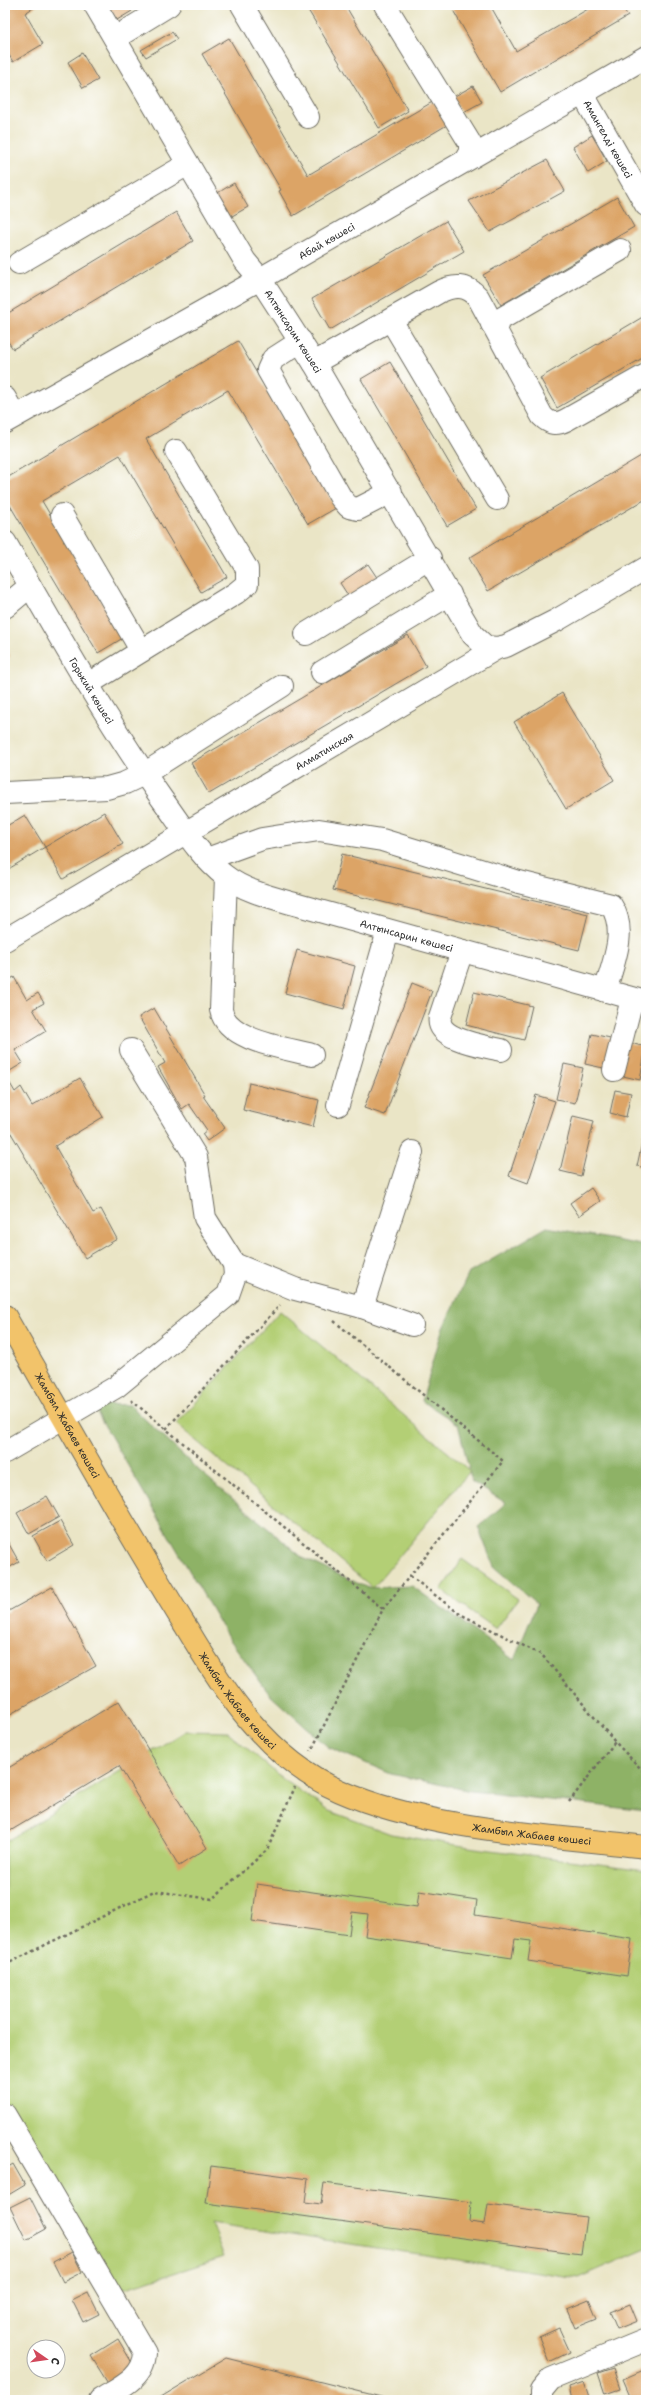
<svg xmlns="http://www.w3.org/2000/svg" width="651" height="2405" viewBox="0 0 651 2405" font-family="'Shantell Sans',sans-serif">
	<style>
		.green { fill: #b3cf75; stroke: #6f7d50 }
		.forest { fill: #8eb266; stroke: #5c6e48 }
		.building { fill: #dca466 }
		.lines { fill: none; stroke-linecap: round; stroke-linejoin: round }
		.minor-casing { stroke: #6e6c61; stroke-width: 24 }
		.major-casing { stroke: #6e6c61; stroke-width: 24 }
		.path { stroke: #6e6c61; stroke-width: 2.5; stroke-dasharray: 3 3; stroke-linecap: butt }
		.minor { stroke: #fff; stroke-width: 22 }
		.major { stroke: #f2c36a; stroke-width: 22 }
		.labels { text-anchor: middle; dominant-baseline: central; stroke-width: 3; stroke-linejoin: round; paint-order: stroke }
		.street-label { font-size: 10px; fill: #2b2b2b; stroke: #fff }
	</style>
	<rect width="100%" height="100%" fill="#fff"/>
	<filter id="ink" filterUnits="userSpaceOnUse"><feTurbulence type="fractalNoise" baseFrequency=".025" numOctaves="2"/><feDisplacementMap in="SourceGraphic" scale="8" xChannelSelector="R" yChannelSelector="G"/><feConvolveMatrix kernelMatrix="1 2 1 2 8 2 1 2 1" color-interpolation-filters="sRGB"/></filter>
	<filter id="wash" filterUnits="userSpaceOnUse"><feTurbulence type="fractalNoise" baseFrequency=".012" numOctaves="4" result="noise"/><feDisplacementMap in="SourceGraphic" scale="16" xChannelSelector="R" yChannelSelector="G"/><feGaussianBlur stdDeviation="0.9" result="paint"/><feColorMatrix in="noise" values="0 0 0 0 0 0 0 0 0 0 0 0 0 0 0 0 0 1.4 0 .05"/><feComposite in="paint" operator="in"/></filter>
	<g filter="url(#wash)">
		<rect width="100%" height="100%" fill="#eae5c6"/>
		<g class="green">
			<polygon points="280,1311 470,1471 373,1588 176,1424"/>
			<polygon points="462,1559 518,1599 496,1629 441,1590"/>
			<polygon points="185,1731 228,1732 283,1779 329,1811 391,1834 475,1848 646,1870 646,2249 578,2278 211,2223 224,2257 111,2293 5,2106 5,1842"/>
		</g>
		<polygon class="forest" points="547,1227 646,1246 646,1811 471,1791 391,1774 328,1747 270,1695 228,1637 92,1404 130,1405 195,1467 303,1558 368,1588 412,1586 514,1660 537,1604 494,1567 478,1527 506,1503 472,1482 458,1424 422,1401 442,1330 469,1273"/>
		<g id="blocks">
			<g class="building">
				<polygon points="5,5 38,5 25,13 43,44 13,62 5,48"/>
				<polygon points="111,5 128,5 132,11 117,20 108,7"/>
				<polygon points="305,5 345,5 408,111 379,128"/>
				<polygon points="450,5 490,5 516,51 588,9 586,5 621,5 628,16 500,92"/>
				<polygon points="172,32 177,39 146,57 141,50"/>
				<polygon points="229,38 308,175 434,101 447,125 293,216 279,191 281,190 202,54"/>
				<polygon points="82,53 98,80 83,88 68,62"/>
				<polygon points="473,86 482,102 462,113 453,97"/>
				<polygon points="592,135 607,161 588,173 573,147"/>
				<polygon points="547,160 565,191 490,232 469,201"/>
				<polygon points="234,183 248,207 225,220 211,197"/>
				<polygon points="617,197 634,227 501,305 483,275"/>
				<polygon points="176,212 193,241 13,349 5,337 5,315"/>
				<polygon points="446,221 464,251 330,330 312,299"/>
				<polygon points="646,315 646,356 557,408 540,378"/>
				<polygon points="238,341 336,508 308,524 228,390 146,439 227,577 201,592 120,455 42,501 123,638 98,653 5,497 5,479"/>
				<polygon points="390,362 476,509 447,526 361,379"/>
				<polygon points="646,453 646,499 488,591 469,558"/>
				<polygon points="368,564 378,579 349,597 340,583"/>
				<polygon points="408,635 426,666 209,794 191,763"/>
				<polygon points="5,647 10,656 5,660"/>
				<polygon points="562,693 614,780 566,809 514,722"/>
				<polygon points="104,812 123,844 63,879 45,847"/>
				<polygon points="25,815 45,847 5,871 5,827"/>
				<polygon points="342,854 588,914 579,950 333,890"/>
				<polygon points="297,950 355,966 344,1009 285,993"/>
				<polygon points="14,977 27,1000 38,993 44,1003 33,1009 46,1031 15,1050 23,1063 5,1074 5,982"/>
				<polygon points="412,983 432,991 385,1115 364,1108"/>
				<polygon points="474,992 532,1006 524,1040 466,1025"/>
				<polygon points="154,1008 205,1095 203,1096 225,1128 207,1141 202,1134 207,1130 189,1104 182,1109 158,1067 165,1063 139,1017"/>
				<polygon points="592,1034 615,1039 608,1069 585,1064"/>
				<polygon points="626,1042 646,1047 640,1080 619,1075"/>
				<polygon points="564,1064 583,1068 575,1103 556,1099"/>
				<polygon points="5,1075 15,1092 21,1087 32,1106 80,1078 103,1117 55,1146 93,1213 101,1209 117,1239 85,1258 5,1123"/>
				<polygon points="249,1083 319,1100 313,1127 243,1110"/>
				<polygon points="615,1090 631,1093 626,1117 610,1113"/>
				<polygon points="536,1095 555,1101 528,1183 509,1176"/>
				<polygon points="573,1116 594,1121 581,1176 560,1171"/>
				<polygon points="644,1134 646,1134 646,1168 637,1166"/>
				<polygon points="591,1188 600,1201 579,1216 570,1203"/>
				<polygon points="47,1496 59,1517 29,1534 17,1513"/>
				<polygon points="60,1521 74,1545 47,1561 33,1536"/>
				<polygon points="5,1537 19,1562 5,1570"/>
				<polygon points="52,1587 96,1666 5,1717 5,1613"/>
				<polygon points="119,1701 207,1848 179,1866 119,1766 5,1834 5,1770"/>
				<polygon points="257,1884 417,1907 419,1891 477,1900 475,1915 632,1939 627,1976 528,1961 531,1941 515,1939 512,1958 365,1936 368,1914 352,1912 349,1935 252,1921"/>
				<polygon points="13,2164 25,2185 5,2197 5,2169"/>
				<polygon points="211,2166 308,2179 305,2202 321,2204 324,2183 471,2202 469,2222 485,2224 488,2204 586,2217 581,2254 206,2203"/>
				<polygon points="30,2197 46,2229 26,2240 10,2207"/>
				<polygon points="72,2252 82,2272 63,2282 53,2262"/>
				<polygon points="88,2292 99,2314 83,2322 72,2300"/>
				<polygon points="589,2300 597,2319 575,2328 567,2309"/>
				<polygon points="630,2304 637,2321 617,2329 610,2312"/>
				<polygon points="559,2328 570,2352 549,2362 539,2337"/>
				<polygon points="118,2339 135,2368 109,2385 91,2356"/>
				<polygon points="226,2358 389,2399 389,2400 239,2400 225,2396 219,2400 156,2400"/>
				<polygon points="613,2368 620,2389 605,2394 598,2373"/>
				<polygon points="646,2369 646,2398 632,2400 623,2379"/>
				<polygon points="584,2382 590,2400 572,2400 569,2387"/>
			</g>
		</g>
	</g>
	<g filter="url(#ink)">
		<use href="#blocks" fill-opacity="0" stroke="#6e6c61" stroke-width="1"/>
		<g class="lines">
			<g class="minor-casing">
				<g id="minor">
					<path id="s1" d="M 95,5 L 245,261 L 260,279 L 314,363 L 473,635 L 486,647 L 497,648"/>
					<polyline points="242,5 308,117"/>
					<polyline points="385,5 470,143 470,152 466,159"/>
					<polyline points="115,38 169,5"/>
					<path id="s2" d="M 582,93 L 646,205"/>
					<polyline points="19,263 188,164"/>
					<polyline points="391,320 497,499"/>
					<polyline points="492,324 620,250"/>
					<polyline points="301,341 273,359 268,370 341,498 349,507 358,509 391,492"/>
					<path d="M 314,363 L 439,292 C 453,285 467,284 478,297 L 542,416 C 550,424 556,425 566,420 L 646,375"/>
					<polyline points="5,398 15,416"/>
					<path id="s3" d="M 5,422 L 260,279 L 646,57"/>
					<polyline points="62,515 141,650"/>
					<path id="s4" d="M 5,542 C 55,629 104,717 162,799 C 182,826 199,856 225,876 C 246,892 274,898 298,905 L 646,1002"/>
					<polyline points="5,607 30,586"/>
					<polyline points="306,634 430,558"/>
					<polyline points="322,672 450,594"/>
					<polyline points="88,684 236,593 247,584 247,569 176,451"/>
					<polyline points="5,793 107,788 125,783 144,774 282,686"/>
					<path d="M 207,859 L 262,839 L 319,830 L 382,840 L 519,882 L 611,905 C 628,931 613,963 605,991"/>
					<path d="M 226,877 L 221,1010 C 227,1041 286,1048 312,1055"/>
					<path id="s5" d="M 5,940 L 497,648 L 506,646 L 557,620 L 646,568"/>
					<path d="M 462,951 L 440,1017 C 435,1040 485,1046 501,1050"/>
					<polyline points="614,1070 632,999"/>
					<polyline points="338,1105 388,931"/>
					<polyline points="234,1264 295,1289 362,1307 412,1325"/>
					<polyline points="362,1307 412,1152"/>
					<polyline points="5,1452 116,1387 228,1295 235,1275 234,1264 205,1218 196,1157 131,1050"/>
					<path d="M 5,2115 L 145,2353 C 144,2378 119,2388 100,2400"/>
					<polyline points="541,2400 541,2391 551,2379 646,2340"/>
				</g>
			</g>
			<g class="major-casing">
				<g id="major">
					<path id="s6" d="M 5,1316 C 44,1384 83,1452 122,1520 C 143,1555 163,1590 185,1625 C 224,1691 267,1759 340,1791 C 429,1830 549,1835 646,1847"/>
				</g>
			</g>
			<g class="path">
				<polyline points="334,1321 503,1461 383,1609"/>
				<polyline points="131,1400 383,1609 311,1751"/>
				<polyline points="166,1429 280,1305"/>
				<polyline points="410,1576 460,1614 542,1655 615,1742"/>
				<polyline points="569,1802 615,1742 646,1774"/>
				<polyline points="5,1965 154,1891 212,1899 267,1850 295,1787"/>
			</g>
			<use href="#minor" class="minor"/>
			<use href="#major" class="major"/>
		</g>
	</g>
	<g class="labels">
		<g class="street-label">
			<text stroke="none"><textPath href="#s2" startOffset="53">Амангелді көшесі</textPath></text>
			<text stroke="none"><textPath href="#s3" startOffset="369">Абай көшесі</textPath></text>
			<text stroke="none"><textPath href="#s1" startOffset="382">Алтынсарин көшесі</textPath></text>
			<text stroke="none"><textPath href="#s4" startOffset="172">Горький көшесі</textPath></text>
			<text stroke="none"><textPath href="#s5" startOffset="371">Алматинская</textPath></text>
			<text stroke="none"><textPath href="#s4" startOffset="593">Алтынсарин көшесі</textPath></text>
			<text stroke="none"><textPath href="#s6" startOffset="126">Жамбыл Жабаев көшесі</textPath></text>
			<text stroke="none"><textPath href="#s6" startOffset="450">Жамбыл Жабаев көшесі</textPath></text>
			<text stroke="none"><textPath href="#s6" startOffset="786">Жамбыл Жабаев көшесі</textPath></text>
		</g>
	</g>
	<rect width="651" height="2405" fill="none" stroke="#fff" stroke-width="20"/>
	<g transform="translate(46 2359) rotate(103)"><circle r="19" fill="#ffffff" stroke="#aaaaaa"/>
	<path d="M0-3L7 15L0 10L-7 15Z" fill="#d1495b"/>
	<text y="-6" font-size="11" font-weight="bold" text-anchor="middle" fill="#2b2b2b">С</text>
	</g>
</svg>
